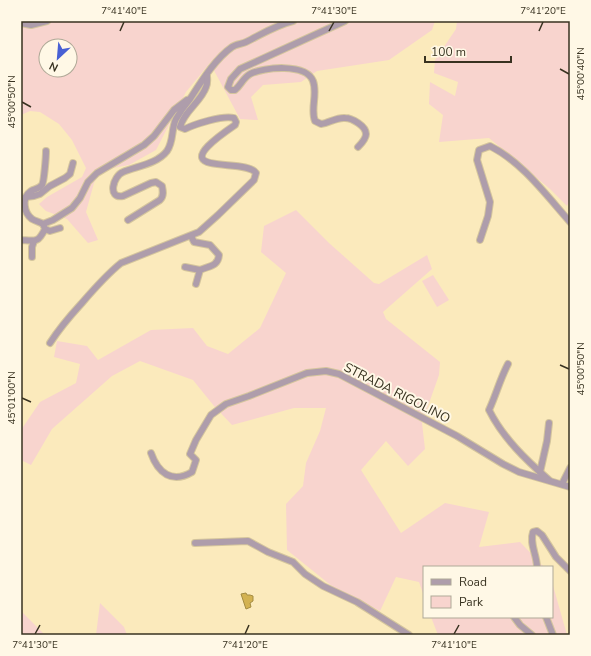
<svg xmlns="http://www.w3.org/2000/svg" width="591" height="656" viewBox="0 0 591 656" font-family="'Nunito Sans',sans-serif">
	<style>
		.green { fill: #f8d4ce; fill-rule: evenodd }
		.water { fill: #d3b251; stroke: #a48c42 }
		.lines { fill: none; stroke-linecap: round; stroke-linejoin: round }
		.minor-casing { stroke: #d4c59d; stroke-width: 8 }
		.minor { stroke: #ae9dab; stroke-width: 6 }
		.ticks { fill: none; stroke: #383220; stroke-width: 1.5 }
		.labels { text-anchor: middle; dominant-baseline: central; stroke-width: 4; stroke-linejoin: round; paint-order: stroke }
		.street-label { font-size: 13px; fill: #383220; stroke: #fff8e6 }
		.neatline { fill: none; stroke: #383220; stroke-width: 1.5 }
		.ticks-label { font-size: 10px; text-anchor: middle; fill: #383220 }
	</style>
	<rect width="100%" height="100%" fill="#fbeabc"/>
	<g class="green">
		<path d="M 21,21 L 435,21 L 432,30 L 389,60 L 317,71 L 301,82 L 263,85 L 251,97 L 258,120 L 240,119 L 210,63 L 186,92 L 156,150 L 129,165 L 108,169 L 99,174 L 94,183 L 86,212 L 98,240 L 88,243 L 67,219 L 46,211 L 39,204 L 47,197 L 82,177 L 86,168 L 72,140 L 59,124 L 40,112 L 30,111 L 21,115 ZM 46,46 L 70,46 L 70,70 L 46,70 Z"/>
		<polygon points="457,21 570,21 570,199 567,206 550,189 489,138 439,142 443,115 429,104 430,82 455,96 458,82 434,73 435,60 456,29"/>
		<polygon points="296,210 329,243 374,283 379,284 427,255 432,269 383,312 386,319 440,362 439,375 422,423 425,449 408,466 386,441 361,470 401,533 445,503 489,512 479,547 520,542 544,567 424,567 424,596 419,582 396,577 380,611 333,587 287,550 286,504 303,486 306,463 320,431 326,408 294,408 232,425 214,406 193,380 140,361 112,376 52,429 31,465 21,460 21,430 40,402 76,383 80,364 54,357 57,341 87,346 98,360 151,330 193,328 207,346 228,354 260,328 286,273 261,252 264,226"/>
		<polygon points="433,275 449,300 437,307 422,281"/>
		<polygon points="552,582 567,635 438,635 431,617 552,617"/>
		<polygon points="100,603 124,627 127,635 96,635"/>
		<polygon points="21,611 45,635 21,635"/>
	</g>
	<polygon class="water" points="246,593 247,595 250,595 253,596 253,601 250,603 251,607 246,609 241,594"/>
	<g class="lines">
		<g class="minor-casing">
			<g id="minor">
				<path d="M 345,21 L 240,69 L 231,79 L 228,87 L 231,90 L 235,90 C 241,85 243,78 250,74 C 264,67 306,63 313,81 C 318,94 310,109 315,121 L 321,124 C 329,123 337,117 345,118 C 352,118 366,126 366,134 C 366,139 361,144 358,147"/>
				<polyline points="21,23 31,25 47,21"/>
				<polyline points="26,197 34,196 40,194 50,186 65,178 70,174 73,163"/>
				<path d="M 128,220 L 160,200 C 164,196 163,191 162,186 L 156,182 L 151,183 L 123,196 C 107,199 113,176 123,172 C 137,166 157,164 167,151 C 174,141 171,129 176,119 C 180,112 185,105 190,99 C 201,82 215,59 232,47 C 236,44 242,44 246,42 C 262,34 276,25 293,21"/>
				<path d="M 43,224 C 40,222 35,221 32,219 C 24,213 21,198 31,191 C 34,189 39,189 42,185 C 44,182 46,157 46,151"/>
				<polyline points="45,229 50,231 60,228"/>
				<path d="M 191,236 L 194,242 L 210,245 L 219,255 C 218,267 208,266 200,270 L 196,284"/>
				<path d="M 21,240 C 36,241 38,243 45,229 L 43,224 L 53,220 L 72,208 L 80,198 L 88,182 L 97,173 L 144,145 L 154,136 L 174,110 L 187,100"/>
				<path d="M 480,240 L 488,216 L 490,202 L 477,160 L 479,150 L 490,146 C 522,162 546,195 570,222"/>
				<polyline points="32,257 32,247 34,241"/>
				<polyline points="185,267 200,270"/>
				<path d="M 50,343 C 59,329 70,316 81,304 C 94,289 106,275 121,263 L 199,232 L 218,215 L 254,180 L 256,173 C 246,156 154,180 235,125 L 236,122 L 234,118 C 223,115 195,124 185,129 L 180,127 C 184,111 201,102 206,87 C 208,83 207,79 207,75"/>
				<path d="M 508,364 C 500,379 496,395 489,410 C 503,438 526,460 549,480"/>
				<path d="M 151,453 C 158,473 172,484 192,472 L 196,460 L 190,454 L 196,440 L 211,415 L 226,404 L 249,396 L 307,373 L 326,371 L 339,374 L 457,436 L 503,464 L 519,472 L 570,487"/>
				<polyline points="540,472 547,441 549,423"/>
				<polyline points="562,484 570,468"/>
				<polyline points="195,543 248,541 268,552 293,562 305,574 323,586 357,602 409,635"/>
				<path d="M 537,567 C 537,555 529,543 533,532 L 537,531 L 542,535 L 556,557 L 570,571"/>
				<polyline points="514,617 520,625 532,635"/>
				<polyline points="546,617 553,635"/>
			</g>
		</g>
		<use href="#minor" class="minor"/>
	</g>
	<path class="ticks" d="M 120,31 L 124,22M 329,31 L 334,22M 539,31 L 543,22M 560,69 L 569,74M 22,102 L 31,107M 560,365 L 569,369M 22,398 L 31,402M 35,634 L 40,625M 245,634 L 249,625M 454,634 L 459,625"/>
	<g class="labels">
		<g class="street-label">
			<text transform="translate(397 393) rotate(27)">STRADA RIGOLINO</text>
		</g>
	</g>
	<rect width="591" height="656" fill="none" stroke="#fff8e6" stroke-width="44"/>
	<rect x="423" y="566" width="130" height="52" fill="#fff8e6" stroke="#afa997"/>
	<rect x="431" y="579" width="20" height="6" fill="#ae9dab" stroke="#afa997"/>
	<text x="459" y="586" font-size="12" fill="#383220">Road</text>
	<rect x="431" y="596" width="20" height="12" fill="#f8d4ce" stroke="#afa997"/>
	<text x="459" y="606" font-size="12" fill="#383220">Park</text>
	<g transform="translate(58 58) rotate(206)"><circle r="19" fill="#fff8e6" stroke="#afa997"/>
	<path d="M0-3L7 15L0 10L-7 15Z" fill="#4860d4"/>
	<text y="-6" font-size="11" font-weight="bold" text-anchor="middle" fill="#383220">N</text>
	</g>
	<path d="M425 56v6h86v-6" fill="none" stroke="#383220" stroke-width="2"/>
	<text x="431" y="56" font-size="12" fill="#383220" stroke="#fff8e6" stroke-width="3" paint-order="stroke">100 m</text>
	<rect x="22" y="22" width="547" height="612" class="neatline"/>
	<g class="ticks-label">
		<text x="124" y="14">7°41'40"E</text>
		<text x="334" y="14">7°41'30"E</text>
		<text x="543" y="14">7°41'20"E</text>
		<text transform="translate(580 74) rotate(-90)" y="4">45°00'40"N</text>
		<text transform="translate(11 102) rotate(-90)" y="4">45°00'50"N</text>
		<text transform="translate(580 369) rotate(-90)" y="4">45°00'50"N</text>
		<text transform="translate(11 398) rotate(-90)" y="4">45°01'00"N</text>
		<text x="35" y="648">7°41'30"E</text>
		<text x="245" y="648">7°41'20"E</text>
		<text x="454" y="648">7°41'10"E</text>
	</g>
</svg>
